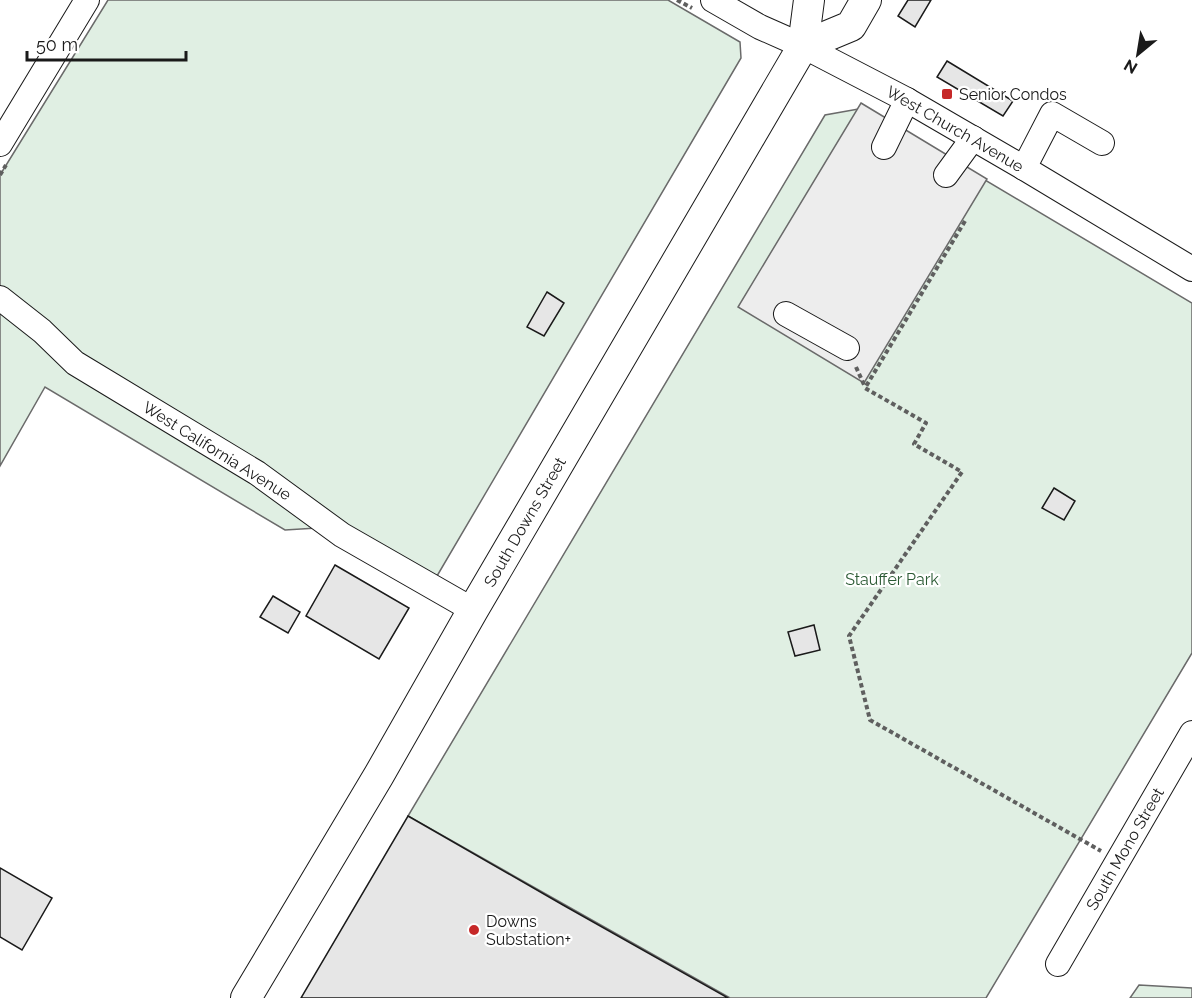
<svg xmlns="http://www.w3.org/2000/svg" width="1192" height="998" viewBox="0 0 1192 998" font-family="Raleway,sans-serif">
	<style>
		.green { fill: #e0efe3; stroke: #6a6a6a; stroke-width: 1.5 }
		.parking { fill: #ededed; stroke: #6a6a6a; stroke-width: 1.5 }
		.building { fill: #e6e6e6; stroke: #1a1a1a; stroke-width: 1.5 }
		.lines { fill: none; stroke-linecap: round; stroke-linejoin: round }
		.minor-casing { stroke: #1a1a1a; stroke-width: 26 }
		.major-casing { stroke: #1a1a1a; stroke-width: 32 }
		.path { stroke: #5f5f5f; stroke-width: 4; stroke-dasharray: 4.5 3; stroke-linecap: butt }
		.minor { stroke: #fff; stroke-width: 24 }
		.major { stroke: #fff; stroke-width: 30 }
		.poi-dot { fill: #c62828; stroke: #fff; stroke-width: 2 }
		.labels { text-anchor: middle; dominant-baseline: central; stroke-width: 4.5; stroke-linejoin: round; paint-order: stroke }
		.poi-label { font-size: 16px; fill: #1a1a1a; stroke: #fff; text-anchor: start }
		.street-label { font-size: 16px; fill: #1a1a1a; stroke: #fff }
		.park-label { font-size: 16px; fill: #2b5a34; stroke: #fff }
	</style>
	<rect width="100%" height="100%" fill="#fff"/>
	<g class="green">
		<polygon points="108,0 668,0 740,42 741,58 437,576 317,528 285,530 45,387 0,466 0,175"/>
		<polygon points="864,108 1192,303 1192,653 986,998 730,998 408,816 825,115"/>
		<polygon points="1139,985 1192,988 1192,998 1130,998"/>
	</g>
	<polygon class="parking" points="861,103 987,179 864,383 738,307"/>
	<g class="building">
		<polygon points="908,0 931,0 915,27 898,16"/>
		<polygon points="947,61 1013,101 1003,116 937,77"/>
		<polygon points="547,292 564,303 544,336 527,327"/>
		<polygon points="1054,488 1075,501 1064,520 1042,508"/>
		<polygon points="335,565 409,608 379,659 306,616"/>
		<polygon points="273,596 300,612 288,633 260,617"/>
		<polygon points="814,625 820,650 795,656 788,632"/>
		<polygon points="408,816 563,905 728,998 301,998"/>
		<polygon points="0,868 52,898 22,950 0,937"/>
	</g>
	<g class="lines">
		<g class="minor-casing">
			<g id="minor">
				<polyline points="713,0 760,27 803,46 907,100 1024,168 1192,269"/>
				<polyline points="0,144 87,0"/>
				<polyline points="884,147 907,100"/>
				<polyline points="1024,168 1052,114 1102,143"/>
				<polyline points="946,175 973,138"/>
				<polyline points="0,298 42,331 75,363 257,473 342,535 473,610"/>
				<polyline points="786,314 847,348"/>
				<polyline points="1058,964 1192,733"/>
			</g>
		</g>
		<g class="major-casing">
			<g id="major">
				<polyline points="803,46 851,26 866,0"/>
				<polyline points="246,998 379,775 473,610 803,46 809,0"/>
			</g>
		</g>
		<g class="path">
			<polyline points="677,0 692,8"/>
			<polyline points="0,175 6,165"/>
			<polyline points="965,221 865,388 926,423 914,444 962,472 849,636 870,720 1101,851"/>
			<polyline points="856,367 865,387"/>
		</g>
		<use href="#minor" class="minor"/>
		<use href="#major" class="major"/>
	</g>
	<g class="poi-dot">
		<rect x="941" y="88" width="12" height="12" rx="3"/>
		<circle cx="474" cy="930" r="6"/>
	</g>
	<g class="labels">
		<g class="poi-label">
			<text x="959" y="94">Senior Condos</text>
			<text x="486" y="921">Downs<tspan x="486" dy="18">Substation+</tspan></text>
		</g>
		<g class="street-label">
			<text transform="translate(955 129) rotate(30)">West Church Avenue</text>
			<text transform="translate(217 451) rotate(32)">West California Avenue</text>
			<text transform="translate(525 522) rotate(-60)">South Downs Street</text>
			<text transform="translate(1125 849) rotate(-60)">South Mono Street</text>
		</g>
		<g class="park-label">
			<text x="892" y="579">Stauffer Park</text>
		</g>
	</g>
	<g transform="translate(1138 54) rotate(210)" stroke="#ffffff" stroke-width="4.5" paint-order="stroke">
	<path d="M0-4.5L10 22L0 15L-10 22Z" fill="#1a1a1a"/>
	<text y="-9" font-size="16" font-weight="bold" text-anchor="middle" fill="#1a1a1a">N</text>
	</g>
	<path d="M27 51v9h159v-9" fill="none" stroke="#1a1a1a" stroke-width="3"/>
	<text x="36" y="51" font-size="18" fill="#1a1a1a" stroke="#ffffff" stroke-width="4.5" paint-order="stroke">50 m</text>
</svg>
